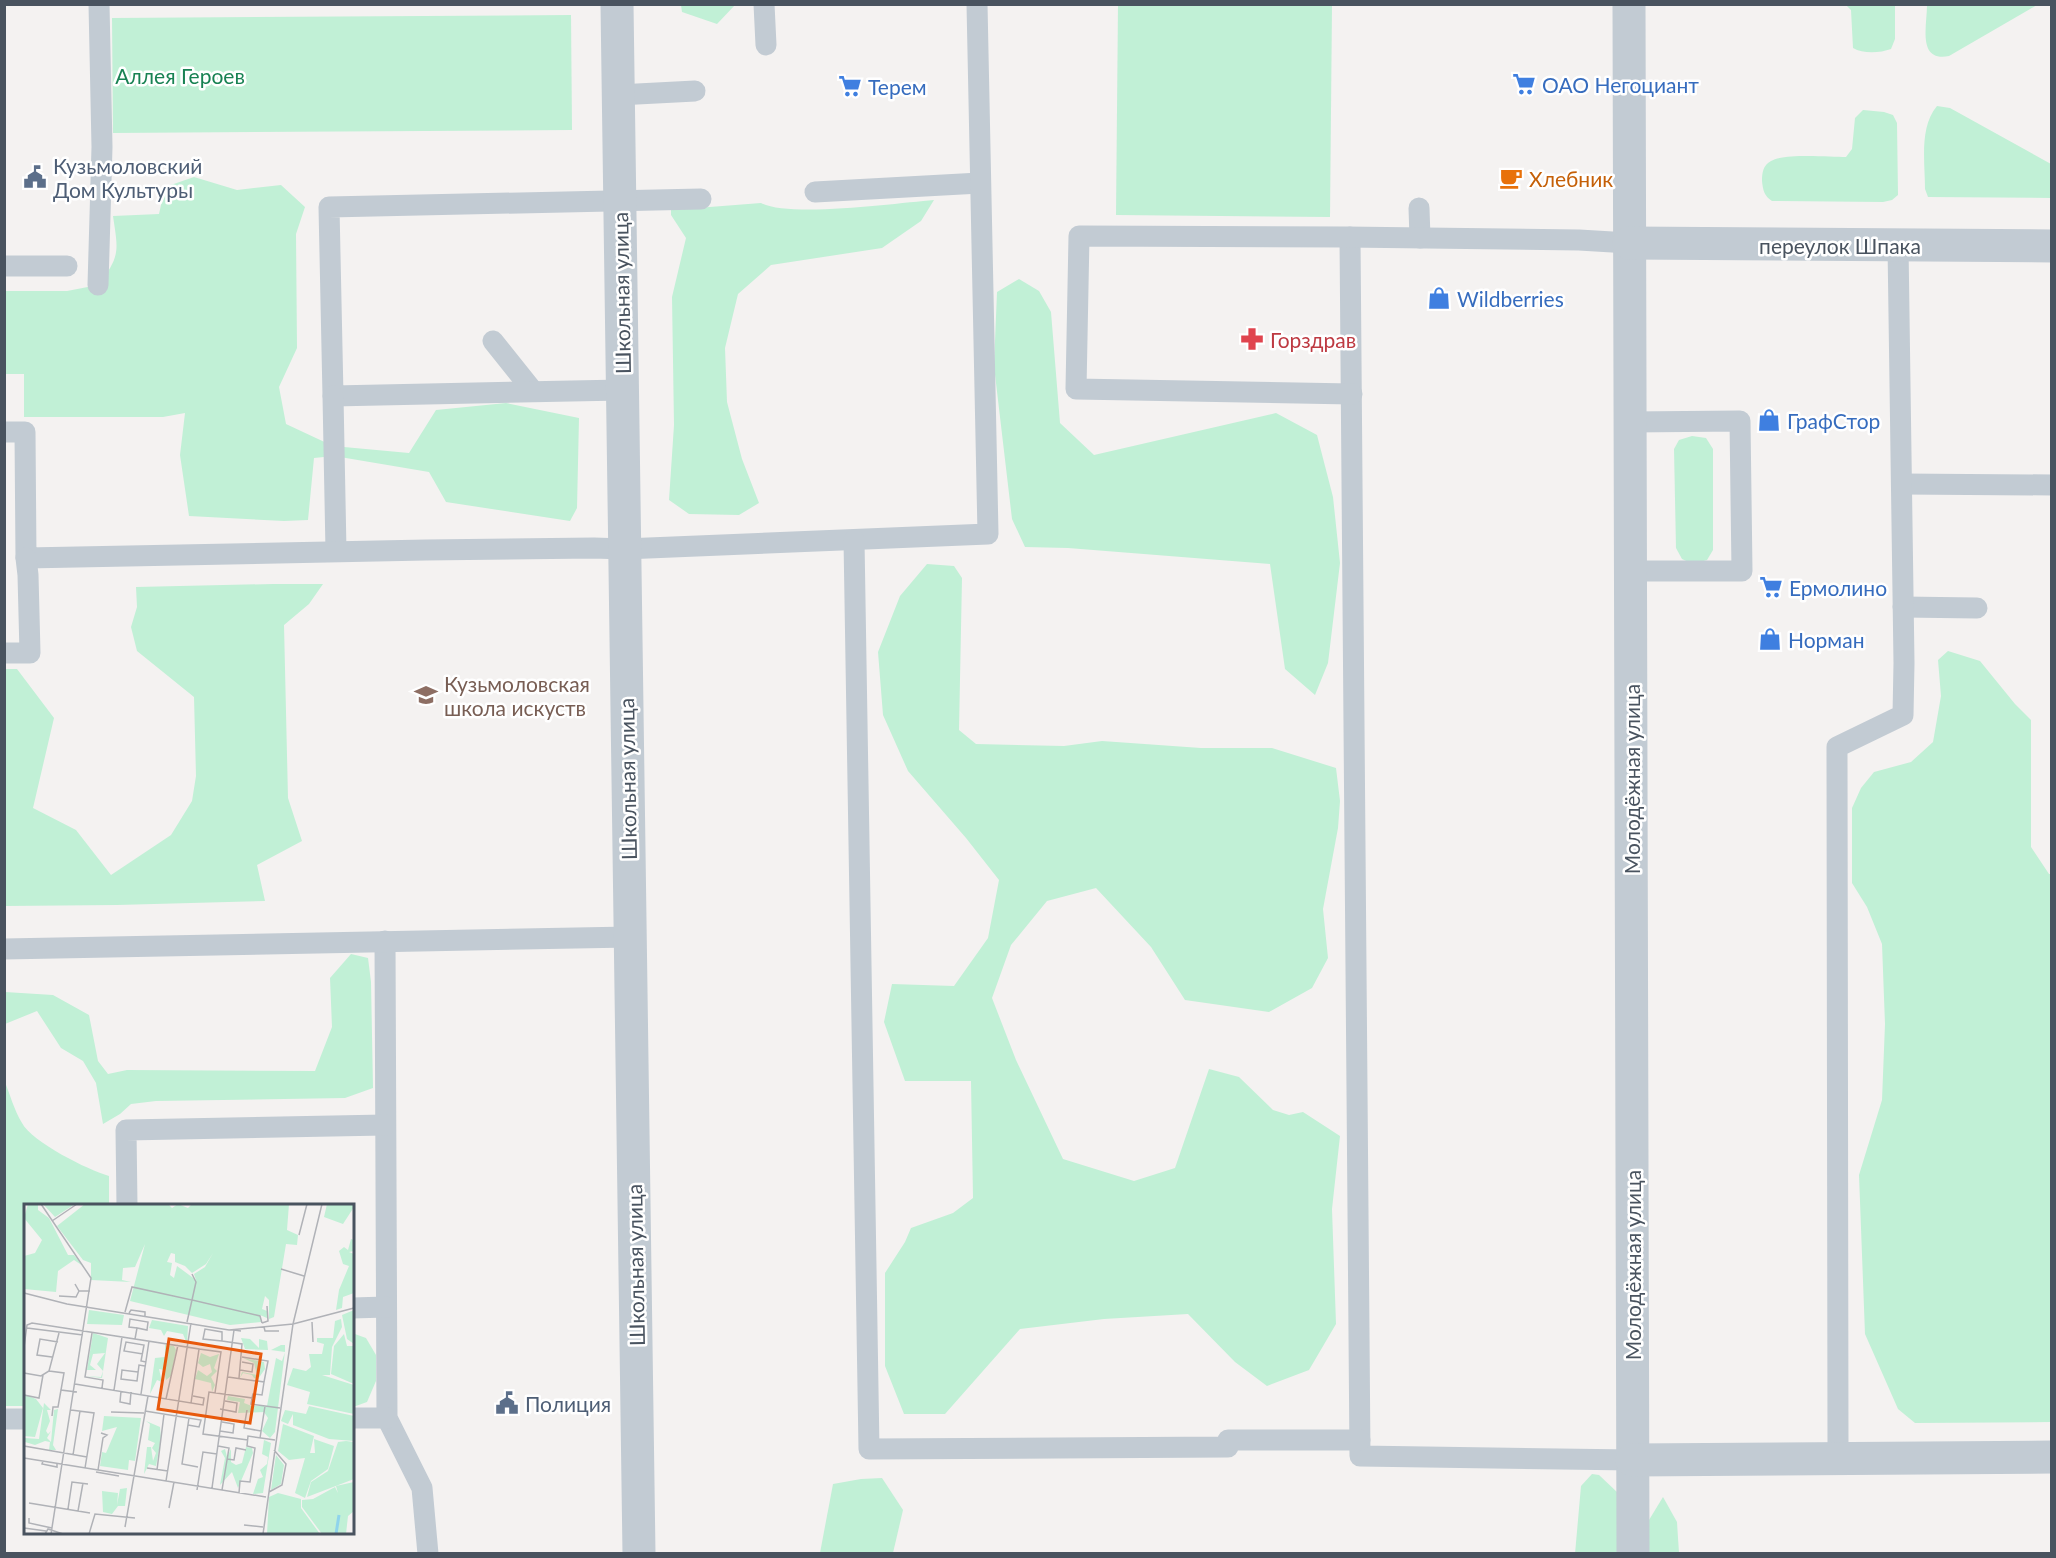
<svg xmlns="http://www.w3.org/2000/svg" width="2056" height="1558" viewBox="0 0 2056 1558" font-family="Lato,sans-serif">
	<style>
		.green { fill: #c1f0d6 }
		.lines { fill: none; stroke-linecap: round; stroke-linejoin: round }
		.service { stroke: #c2cbd3; stroke-width: 21 }
		.minor { stroke: #c2cbd3; stroke-width: 33 }
		.labels { text-anchor: middle; dominant-baseline: central; stroke-width: 5; stroke-linejoin: round; paint-order: stroke }
		.park-label { font-size: 21px; fill: #188253; stroke: #fff }
		.shop-label { font-size: 21px; fill: #366cbe; stroke: #fff; text-anchor: start }
		.service-label { font-size: 21px; fill: #4e5e75; stroke: #fff; text-anchor: start }
		.food-label { font-size: 21px; fill: #c56008; stroke: #fff; text-anchor: start }
		.street-label { font-size: 21px; fill: #49535f; stroke: #fff }
		.health-label { font-size: 21px; fill: #be3a42; stroke: #fff; text-anchor: start }
		.education-label { font-size: 21px; fill: #785e54; stroke: #fff; text-anchor: start }
		.inset-river { fill: none; stroke: #8fd4ec; stroke-width: 3 }
		.inset-road { fill: none; stroke: #b0b2b7; stroke-width: 1.5 }
		.view { fill: #e8590c; fill-opacity: 0.15; stroke: #e8590c; stroke-width: 3 }
		.inset-edge { fill: none; stroke: #49535f; stroke-width: 3 }
	</style>
	<rect width="100%" height="100%" fill="#f4f2f1"/>
	<g class="green">
		<polygon points="681,5 681,4 735,5 717,24 682,12"/>
		<polygon points="1118,5 1332,5 1330,217 1116,215"/>
		<path d="M 1815,5 L 1895,5 L 1895,39 L 1891,49 C 1880,53 1863,54 1853,48 L 1851,10 L 1846,5 Z"/>
		<path d="M 1927,5 L 1927,4 L 2037,5 L 1949,56 C 1917,62 1927,26 1927,5 Z"/>
		<polygon points="571,15 572,130 113,133 112,18"/>
		<path d="M 1937,106 L 1950,108 L 2051,164 L 2051,198 L 1928,197 L 1925,189 C 1925,163 1919,127 1937,106 Z"/>
		<path d="M 1863,110 L 1884,112 L 1893,115 L 1897,123 L 1898,195 L 1892,200 L 1883,202 L 1772,201 C 1764,196 1763,190 1762,181 C 1762,173 1763,165 1771,161 C 1784,153 1830,157 1846,157 L 1852,149 L 1855,118 Z"/>
		<path d="M 194,177 L 237,190 L 281,185 L 305,207 L 296,234 L 297,348 L 279,387 L 286,424 L 333,446 L 409,453 L 436,410 L 506,403 L 579,418 L 577,508 L 570,521 L 446,502 L 429,472 L 334,456 L 314,458 L 308,520 L 284,521 L 189,516 L 180,455 L 185,413 L 163,417 L 24,417 L 24,374 L 5,374 L 4,291 L 67,291 L 98,285 C 121,256 118,250 113,216 L 159,214 L 165,187 Z"/>
		<path d="M 934,200 L 921,221 L 882,248 L 771,265 L 738,294 L 725,348 L 727,402 L 742,459 L 759,503 L 739,515 L 689,514 L 669,500 L 674,425 L 672,297 L 686,238 L 671,215 L 671,210 L 761,203 C 790,218 897,203 934,200 Z"/>
		<polygon points="1019,279 1039,291 1051,312 1060,423 1094,455 1276,413 1317,435 1333,497 1340,563 1328,663 1315,695 1285,669 1270,564 1068,548 1025,547 1012,519 994,366 997,292"/>
		<polygon points="1692,436 1706,438 1713,449 1713,550 1707,560 1693,564 1682,559 1676,548 1674,449 1679,440"/>
		<polygon points="927,564 954,566 962,578 959,730 976,744 1064,746 1102,741 1201,748 1272,748 1336,768 1340,801 1338,828 1323,909 1328,958 1312,988 1269,1012 1185,1000 1151,947 1096,888 1047,901 1011,945 992,998 1016,1060 1063,1159 1134,1181 1175,1168 1209,1069 1239,1077 1273,1110 1289,1115 1303,1112 1340,1136 1332,1209 1336,1324 1309,1370 1267,1386 1235,1362 1188,1314 1104,1319 1020,1329 945,1414 904,1414 885,1366 885,1273 905,1242 911,1228 953,1213 973,1198 971,1081 905,1081 884,1022 892,984 954,986 988,938 999,880 966,838 908,771 883,715 878,652 900,596"/>
		<polygon points="273,584 323,584 309,604 284,625 288,798 302,841 257,865 265,901 117,905 5,906 5,669 17,669 54,718 33,808 76,830 111,875 171,835 192,801 196,776 194,697 137,651 131,627 137,607 136,587"/>
		<polygon points="1948,651 1980,661 2015,704 2031,720 2031,847 2049,874 2051,874 2051,1422 1915,1423 1898,1409 1865,1334 1859,1175 1882,1100 1885,1024 1882,944 1867,907 1852,883 1852,808 1861,788 1874,772 1911,762 1933,742 1941,696 1938,660"/>
		<polygon points="351,954 368,958 371,982 373,1088 345,1098 156,1101 131,1104 120,1114 103,1124 96,1083 83,1061 61,1048 37,1011 5,1024 5,1033 5,992 53,995 89,1015 98,1061 108,1074 127,1070 315,1071 332,1027 330,978"/>
		<path d="M 4,1080 C 10,1094 14,1110 22,1123 C 32,1142 88,1170 109,1176 L 109,1205 L 26,1206 L 25,1406 L 5,1406 Z"/>
		<polygon points="352,1333 366,1338 376,1355 376,1381 367,1402 353,1407"/>
		<polygon points="1592,1474 1599,1475 1618,1493 1619,1553 1575,1554 1581,1486"/>
		<polygon points="882,1478 903,1510 893,1553 820,1553 833,1484 861,1479"/>
		<polygon points="1663,1497 1677,1522 1679,1553 1649,1554 1649,1520"/>
	</g>
	<g class="lines">
		<g class="service">
			<polyline points="764,4 766,45"/>
			<polyline points="618,95 695,91"/>
			<polyline points="815,192 980,183"/>
			<polyline points="1419,208 1420,238"/>
			<polyline points="1350,237 1360,1456 1632,1460"/>
			<polyline points="4,266 67,266"/>
			<polyline points="98,285 102,147 99,4"/>
			<polyline points="493,341 533,391"/>
			<polyline points="622,390 333,396 329,207 701,199"/>
			<polyline points="1352,394 1076,389 1079,236 1346,237 1579,240 1629,243"/>
			<polyline points="333,396 336,551"/>
			<polyline points="1630,422 1740,421 1742,571 1630,571"/>
			<polyline points="4,432 25,432 26,558 426,550 594,548 624,549 988,534 977,4"/>
			<polyline points="1902,484 2052,485"/>
			<polyline points="854,540 869,1449 1228,1447 1228,1440 1360,1440"/>
			<polyline points="1903,607 1977,608"/>
			<polyline points="4,653 30,653 28,575 26,558"/>
			<polyline points="385,941 387,1418 422,1488 428,1554"/>
			<polyline points="4,949 630,937"/>
			<polyline points="127,1206 126,1130 385,1125"/>
			<polyline points="352,1308 386,1307"/>
			<polyline points="352,1418 387,1418"/>
			<polyline points="4,1419 26,1419"/>
			<polyline points="1838,1458 1837,747 1903,715 1904,663 1898,245"/>
		</g>
		<g class="minor">
			<polyline points="617,4 639,1554"/>
			<polyline points="1629,4 1633,1554"/>
			<polyline points="1629,243 2052,246"/>
			<polyline points="1632,1460 2052,1457"/>
		</g>
	</g>
	<defs>
		<g id="supermarket-bare" transform="scale(1.8)"><path d="M-6-5.5h2.5l.6 2H6L4.5 2H-2.5L-4.4-4H-6ZM-1.5 3.2a1.3 1.3 0 1 0 .1 0ZM3 3.2a1.3 1.3 0 1 0 .1 0Z" fill="#3f7fe0" stroke="#fff" stroke-width="2.5" paint-order="stroke"/></g>
		<g id="civic-bare" transform="scale(1.8)"><path d="M-.6-6.5H3V-4.5H.6V-3L4-1V1h2V6H-6V1h2V-1L-.6-3ZM-1.2 2.5V6h2.4V2.5Z" fill="#5c6f8a" stroke="#fff" stroke-width="2.5" paint-order="stroke"/></g>
		<g id="cafe-bare" transform="scale(1.8)"><path d="M-5.5-4.5H6V0H3Q3 3.5 0 3.5H-2.5Q-5.5 3.5-5.5 0ZM3-3.2v2h1.7v-2ZM-6 4.5H4V6H-6Z" fill="#e8710a" stroke="#fff" stroke-width="2.5" paint-order="stroke"/></g>
		<g id="shop-bare" transform="scale(1.8)"><path d="M-5-2.5h2.3a2.7 3.5 0 0 1 5.4 0H5L5.5 6h-11ZM-1.5-2.5h3a1.5 2.3 0 0 0-3 0Z" fill="#3f7fe0" stroke="#fff" stroke-width="2.5" paint-order="stroke"/></g>
		<g id="pharmacy-bare" transform="scale(1.8)"><path d="M-2-6h4v4h4v4h-4v4h-4v-4h-4v-4h4Z" fill="#e0444e" stroke="#fff" stroke-width="2.5" paint-order="stroke"/></g>
		<g id="school-bare" transform="scale(1.8)"><path d="M0-5L7-2L0 1L-7-2ZM-4 1L0 2.5L4 1V4Q0 6-4 4Z" fill="#8d6e63" stroke="#fff" stroke-width="2.5" paint-order="stroke"/></g>
	</defs>
	<g fill-rule="evenodd">
		<use href="#supermarket-bare" x="1524" y="84"/>
		<use href="#supermarket-bare" x="850" y="86"/>
		<use href="#civic-bare" x="35" y="177"/>
		<use href="#cafe-bare" x="1511" y="178"/>
		<use href="#shop-bare" x="1439" y="298"/>
		<use href="#pharmacy-bare" x="1252" y="339"/>
		<use href="#shop-bare" x="1769" y="420"/>
		<use href="#supermarket-bare" x="1771" y="587"/>
		<use href="#shop-bare" x="1770" y="639"/>
		<use href="#school-bare" x="426" y="695"/>
		<use href="#civic-bare" x="507" y="1403"/>
	</g>
	<g class="labels">
		<g class="park-label">
			<text x="180" y="75">Аллея Героев</text>
		</g>
		<g class="shop-label">
			<text x="1542" y="84">ОАО Негоциант</text>
			<text x="868" y="86">Терем</text>
			<text x="1457" y="298">Wildberries</text>
			<text x="1787" y="420">ГрафСтор</text>
			<text x="1789" y="587">Ермолино</text>
			<text x="1788" y="639">Норман</text>
		</g>
		<g class="service-label">
			<text x="53" y="165">Кузьмоловский<tspan x="53" dy="24">Дом Культуры</tspan></text>
			<text x="525" y="1403">Полиция</text>
		</g>
		<g class="food-label">
			<text x="1529" y="178">Хлебник</text>
		</g>
		<g class="street-label">
			<text x="1840" y="245">переулок Шпака</text>
			<text transform="translate(621 293) rotate(-91)">Школьная улица</text>
			<text transform="translate(627 779) rotate(-91)">Школьная улица</text>
			<text transform="translate(1631 779) rotate(-90)">Молодёжная улица</text>
			<text transform="translate(635 1265) rotate(-91)">Школьная улица</text>
			<text transform="translate(1632 1265) rotate(-90)">Молодёжная улица</text>
		</g>
		<g class="health-label">
			<text x="1270" y="339">Горздрав</text>
		</g>
		<g class="education-label">
			<text x="444" y="683">Кузьмоловская<tspan x="444" dy="24">школа искуств</tspan></text>
		</g>
	</g>
	<g transform="translate(24 1204)">
		<rect width="330" height="330" fill="#f4f2f1"/>
		<path d="M 4,0 L 14,0 L 14,6 L 25,14 L 44,51 L 50,51 L 59,62 L 50,56 L 34,67 L 32,88 L 0,85 L 0,52 L 11,49 L 18,36 L 0,14 ZM 19,0 L 51,0 L 31,13 ZM 61,0 L 144,0 L 148,4 L 154,0 L 164,4 L 168,0 L 265,0 L 263,26 L 274,31 L 273,41 L 262,40 L 250,113 L 245,115 L 245,96 L 241,92 L 238,105 L 243,107 L 243,114 L 236,111 L 237,118 L 206,121 L 106,97 L 121,40 L 111,63 L 99,64 L 98,76 L 107,78 L 67,76 L 67,59 L 59,56 L 33,22 ZM 147,49 L 151,50 L 151,58 L 161,62 L 168,69 L 182,60 L 189,49 L 181,63 L 170,70 L 172,76 L 153,62 L 150,74 L 146,71 L 148,59 L 143,58 ZM 303,0 L 330,0 L 330,3 L 319,20 L 300,13 ZM 327,35 L 330,36 L 330,47 L 325,48 L 330,50 L 330,89 L 319,93 L 318,104 L 312,106 L 315,86 L 325,62 L 319,60 L 315,47 L 320,43 L 324,46 ZM 65,106 L 100,111 L 98,121 L 63,120 ZM 330,106 L 330,140 L 323,135 L 318,111 ZM 317,115 L 318,123 L 308,143 L 306,171 L 298,171 L 330,181 L 330,210 L 283,200 L 286,188 L 263,181 L 269,164 L 282,167 L 287,163 L 285,150 L 298,150 L 300,140 L 293,138 L 293,134 L 309,134 L 311,117 ZM 128,116 L 164,122 L 163,140 L 159,130 L 143,127 L 140,132 L 137,126 L 125,124 ZM 69,129 L 84,134 L 78,174 L 62,172 L 77,173 L 79,167 L 73,160 L 81,149 L 69,150 L 66,161 L 72,166 L 63,166 ZM 320,130 L 323,142 L 330,142 L 330,180 L 307,170 L 310,142 ZM 217,134 L 226,135 L 235,144 L 235,135 L 243,137 L 244,146 L 221,145 ZM 141,141 L 150,142 L 152,146 L 147,172 L 142,176 L 140,166 L 135,165 L 138,178 L 133,176 L 126,190 L 131,154 L 141,153 ZM 257,141 L 261,141 L 261,147 L 251,228 L 246,234 L 238,227 L 244,214 L 240,208 L 214,209 L 216,198 L 203,196 L 204,192 L 221,195 L 220,199 L 228,202 L 243,202 L 252,154 L 258,157 L 261,148 L 247,146 ZM 177,149 L 186,153 L 195,150 L 190,164 L 193,167 L 187,173 L 191,181 L 188,188 L 187,179 L 171,175 L 174,166 L 183,172 L 188,168 L 186,160 L 179,163 L 174,159 ZM 219,154 L 240,158 L 241,165 L 234,175 L 230,174 L 228,171 L 219,169 L 216,174 L 218,168 L 233,171 L 230,159 ZM 0,190 L 12,195 L 19,204 L 11,233 L 0,232 ZM 20,199 L 27,206 L 23,206 L 26,217 L 22,227 L 24,230 L 27,227 L 23,234 L 27,238 L 30,206 L 34,205 L 29,241 L 32,246 L 25,246 L 26,238 L 21,237 L 11,241 L 1,238 L 1,234 L 15,235 ZM 285,202 L 330,212 L 330,237 L 305,235 L 269,221 L 269,210 L 264,220 L 257,217 L 261,206 L 282,210 ZM 80,212 L 117,214 L 111,257 L 105,256 L 104,266 L 76,262 L 78,248 L 82,249 L 93,223 L 78,227 ZM 122,217 L 136,223 L 137,235 L 132,262 L 125,260 L 120,270 L 123,243 L 127,243 L 129,257 L 132,249 L 128,244 L 131,239 L 124,236 L 126,220 ZM 259,220 L 290,232 L 286,249 L 291,249 L 290,235 L 310,242 L 304,265 L 287,277 L 281,294 L 271,289 L 281,254 L 265,256 L 254,247 ZM 240,236 L 247,239 L 239,289 L 229,290 L 234,275 L 239,273 L 236,266 L 243,260 L 244,253 L 238,250 ZM 322,237 L 330,238 L 330,275 L 283,293 L 287,278 L 304,267 L 314,238 ZM 222,243 L 228,244 L 229,249 L 214,284 L 208,268 L 196,281 L 201,254 L 197,247 L 201,245 L 203,253 L 207,245 L 207,258 L 212,261 L 218,259 ZM 252,251 L 260,261 L 257,280 L 247,286 ZM 330,278 L 330,307 L 324,312 L 322,330 L 298,330 L 278,303 L 278,296 L 289,295 L 311,283 L 314,289 L 312,282 ZM 103,284 L 101,302 L 94,302 L 88,310 L 79,308 L 78,287 L 94,289 L 93,301 L 96,285 ZM 254,289 L 277,295 L 277,304 L 296,330 L 243,330 L 245,293 Z" fill="#c1f0d6" fill-rule="evenodd"/>
		<path class="inset-river" d="M 312,330 L 315,311"/>
		<path class="inset-road" d="M 17,0 L 67,74 L 27,330M 28,17 L 53,0M 275,31 L 283,0M 257,65 L 280,72M 168,70 L 172,78 L 168,96 L 236,112 L 238,119M 51,80 L 55,87 L 66,87M 0,89 L 43,100 L 205,126 L 269,120M 35,92 L 52,93 L 55,87M 101,108 L 108,83 L 168,96 L 163,118M 105,109 L 107,106 L 121,108 L 121,112M 288,118 L 289,138M 238,119 L 244,117 L 243,102M 269,120 L 330,104M 240,123 L 241,127 L 255,127M 3,124 L 59,131M 68,129 L 61,173 L 79,176 L 78,184M 111,135 L 113,124 L 123,126 L 124,118 L 106,115 L 105,123 L 113,124M 198,137 L 198,128 L 181,125 L 179,135 L 198,137 L 218,140 L 215,174M 0,143 L 3,121 L 8,119 L 175,145 L 167,199M 175,145 L 197,148 L 191,189M 119,150 L 100,147 L 102,138 L 120,141 L 117,157 L 122,158M 28,153 L 13,151 L 16,135 L 34,138M 218,153 L 244,157 L 240,178M 216,166 L 228,168 L 229,160 L 218,158M 25,167 L 40,169 L 37,186 L 53,188M 114,168 L 98,166 L 97,175 L 113,177 L 115,161 L 121,162M 0,169 L 17,172 L 25,167 L 35,129M 204,173 L 240,178 L 238,191 L 229,190 L 228,194M 51,180 L 179,201 L 180,194 L 169,192M 90,186 L 98,133M 97,187 L 96,198 L 106,200 L 107,188M 117,190 L 125,137M 0,191 L 15,194 L 19,171M 142,195 L 154,141M 196,205 L 212,208 L 213,199 L 201,197M 47,206 L 70,209 L 61,264M 223,206 L 220,224 L 237,227M 121,207 L 177,216 L 175,223 L 164,221M 87,208 L 120,209M 28,212 L 29,203 L 34,203 L 37,186M 165,214 L 158,260 L 174,263M 196,227 L 209,229 L 210,220 L 198,218M 236,234 L 241,202M 224,236 L 179,230 L 185,188 L 228,194 L 227,200 L 256,204M 0,242 L 63,253M 194,242 L 205,244 L 198,286M 49,251 L 56,207M 0,254 L 242,293M 203,255 L 210,256 L 212,244 L 222,246M 19,257 L 18,260 L 33,263 L 33,260M 123,264 L 144,267M 74,266 L 79,234 L 83,231 L 77,229M 133,266 L 140,210M 72,268 L 95,272M 142,277 L 167,119M 188,284 L 210,126 L 217,127M 173,286 L 179,248 L 193,250M 245,288 L 258,281 L 262,260 L 250,246M 215,289 L 216,277 L 226,278 L 231,244 L 223,242 L 224,232 L 251,236M 5,299 L 66,309M 145,304 L 150,278M 44,305 L 48,278 L 64,280M 54,307 L 59,279M 5,314 L 5,319 L 28,324M 220,321 L 239,323M 101,323 L 124,192M 0,324 L 22,327M 21,330 L 24,325 L 39,330M 65,330 L 71,310 L 111,314M 239,330 L 269,120 L 298,0"/>
		<path class="view" d="M 145,135 L 237,150 L 226,219 L 134,205 Z"/>
		<rect width="330" height="330" class="inset-edge"/>
	</g>
	<rect width="2056" height="1558" fill="none" stroke="#49535f" stroke-width="12"/>
</svg>
